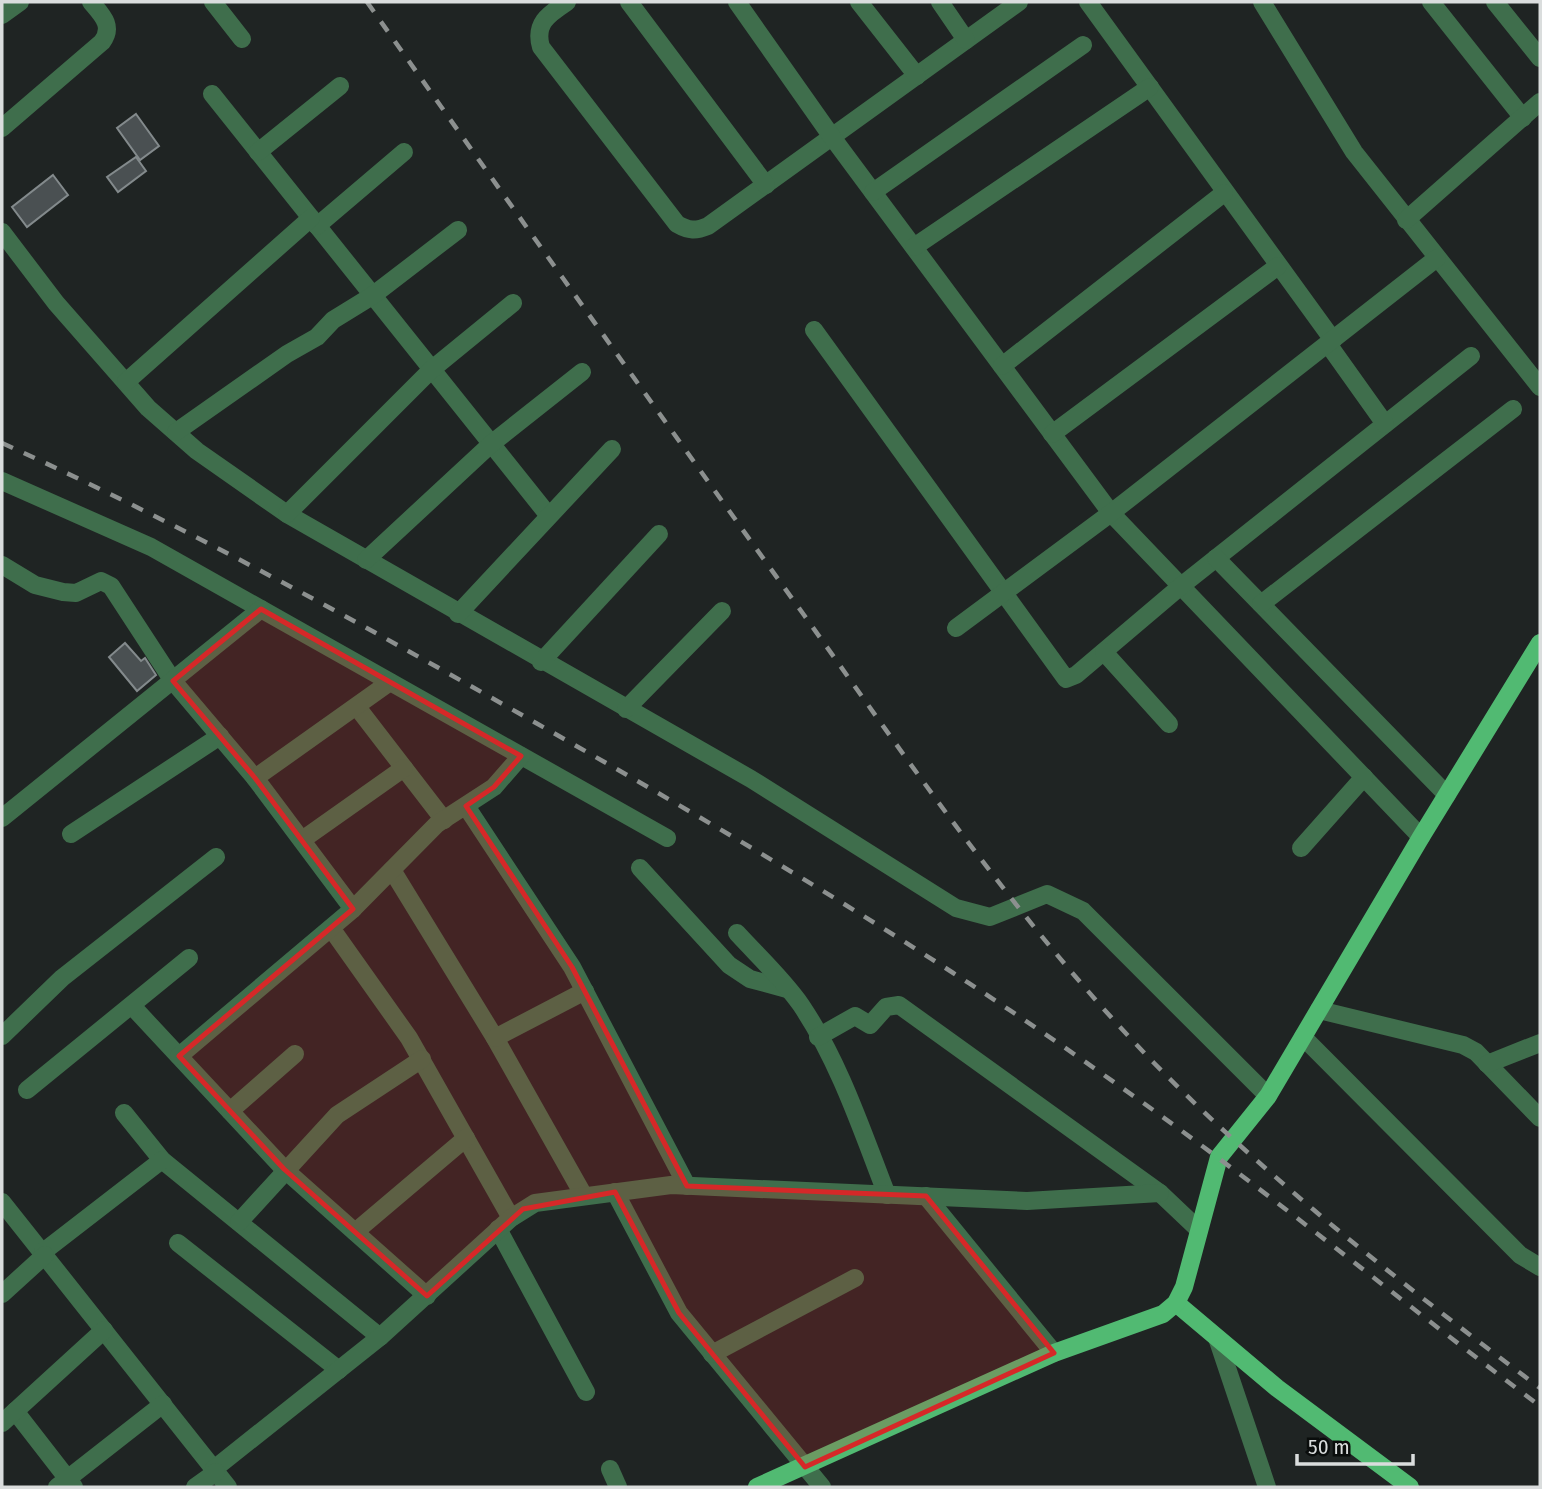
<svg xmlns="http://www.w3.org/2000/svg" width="1542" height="1489" viewBox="0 0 1542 1489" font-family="'Fira Sans Condensed',sans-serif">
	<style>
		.building { fill: #4a5052; stroke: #838a8c; stroke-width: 2 }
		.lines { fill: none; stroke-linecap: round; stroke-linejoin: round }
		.minor { stroke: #3f6e4c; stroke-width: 18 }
		.major { stroke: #51ba72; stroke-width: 18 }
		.rail { stroke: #8c908f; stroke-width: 4.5; stroke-dasharray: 12 12; stroke-linecap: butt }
		.marked { fill: #d62828; fill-opacity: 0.2; stroke: #d62828; stroke-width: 5; stroke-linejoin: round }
	</style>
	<rect width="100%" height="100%" fill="#1f2423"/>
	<g class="building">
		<polygon points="136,114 159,146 140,160 117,128"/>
		<polygon points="136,157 146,171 118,192 107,177"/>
		<polygon points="53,175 68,195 27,227 12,207"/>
		<polygon points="125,643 141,661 145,658 156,675 137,691 109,657"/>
	</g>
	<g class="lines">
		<g class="minor">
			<polyline points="213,2 242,39"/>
			<path d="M 567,2 C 549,14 534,23 541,47 L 677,224 C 689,231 696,231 708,226 L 1019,2"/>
			<polyline points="629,2 766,185"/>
			<polyline points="737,2 832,137 1111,513 1421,837"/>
			<polyline points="859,2 917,76"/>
			<polyline points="940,2 966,40"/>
			<polyline points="1088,2 1333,340"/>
			<polyline points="1262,2 1354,152 1540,387"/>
			<polyline points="1431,2 1523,118"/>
			<polyline points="1495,2 1540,58"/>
			<polyline points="2,15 20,2"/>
			<polyline points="212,94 549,516"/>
			<path d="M 2,128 L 102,42 C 114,26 102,15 91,2"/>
			<polyline points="258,152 340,86"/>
			<polyline points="873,192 1083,45"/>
			<polyline points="1406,220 1540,102"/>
			<polyline points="317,226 404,152"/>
			<polyline points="2,232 56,303 148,408 197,451 287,514 751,779 956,908 990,917 1047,894 1083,911 1268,1096"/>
			<polyline points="914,247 1150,87"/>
			<polyline points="814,330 1066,679 1076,675 1181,586 1471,356"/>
			<polyline points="1328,344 1385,424"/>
			<polyline points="1002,366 1224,193"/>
			<polyline points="126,382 311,218"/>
			<polyline points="176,432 287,354 317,337 333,320 372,296 458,230"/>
			<polyline points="1052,434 1278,266"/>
			<polyline points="2,481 151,547 667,838"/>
			<polyline points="287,514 431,370 513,303"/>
			<polyline points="1216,558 1447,795"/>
			<polyline points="366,560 491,444 582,372"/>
			<polyline points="2,565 35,585 63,592 76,593 101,581 111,586 173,681 255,778 353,909"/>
			<polyline points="1261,604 1513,409"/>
			<polyline points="458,614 612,449"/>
			<polyline points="956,628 1111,513 1437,258"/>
			<polyline points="1104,652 1169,724"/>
			<polyline points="541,662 659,534"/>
			<polyline points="357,707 444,820"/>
			<polyline points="626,709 722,611"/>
			<polyline points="255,778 390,682"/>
			<polyline points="466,806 572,967 687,1186"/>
			<polyline points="2,818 261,609"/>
			<polyline points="71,834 220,736"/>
			<polyline points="302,840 404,768"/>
			<polyline points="1301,848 1364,777"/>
			<polyline points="640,868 729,965 750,979 787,989"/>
			<polyline points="392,870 495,1038 584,1196"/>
			<polyline points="331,928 409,1038 511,1218"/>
			<path d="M 737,933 C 758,956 783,979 801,1005 C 840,1063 862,1131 887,1195"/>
			<polyline points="133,1007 284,1169 427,1296"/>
			<polyline points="1319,1010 1463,1045 1476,1052 1540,1118"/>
			<polyline points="2,1036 62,978 216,857"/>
			<polyline points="818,1037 855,1016 870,1025 886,1007 899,1005 1160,1193 1199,1230"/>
			<polyline points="1303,1037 1520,1255 1540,1267"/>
			<polyline points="495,1038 585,991"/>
			<polyline points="179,1056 353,909 437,824 494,787 521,756"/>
			<polyline points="1487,1064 1540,1043"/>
			<polyline points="27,1090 189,958"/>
			<polyline points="230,1111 295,1054"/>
			<polyline points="124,1113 162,1160 380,1337"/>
			<polyline points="615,1192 679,1313 822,1487"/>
			<polyline points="926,1196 1054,1353"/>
			<polyline points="2,1202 228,1487"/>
			<polyline points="239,1222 337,1115 422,1059"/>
			<polyline points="498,1229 586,1392"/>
			<polyline points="355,1232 466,1138"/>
			<polyline points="178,1243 339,1370"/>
			<polyline points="43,1252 162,1160"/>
			<polyline points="2,1294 45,1255"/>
			<polyline points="1217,1338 1267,1487"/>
			<polyline points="712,1354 855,1278"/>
			<polyline points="15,1411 74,1487"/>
			<polyline points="2,1423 104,1330"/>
			<polyline points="214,1469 380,1337 511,1218 535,1203 671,1185 1027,1201 1160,1193"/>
			<polyline points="610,1469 618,1487"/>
			<polyline points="57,1487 163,1404"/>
			<polyline points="195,1487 216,1472"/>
		</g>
		<g class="major">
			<polyline points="1176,1303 1277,1388 1410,1487"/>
			<polyline points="757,1487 1054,1353 1163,1314 1176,1303 1184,1287 1219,1157 1268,1096 1421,837 1540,643"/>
		</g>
		<g class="rail">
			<path d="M 367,2 C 512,207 657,411 804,615 C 914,769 1022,927 1154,1063 C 1272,1183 1406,1287 1540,1388"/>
			<path d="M 2,443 C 185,526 362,624 536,723 C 735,836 932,952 1118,1085 C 1263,1187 1399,1300 1540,1406"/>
		</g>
	</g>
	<path class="marked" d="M 261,609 L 521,756 L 494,787 L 466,806 L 572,967 L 687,1186 L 926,1196 L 1054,1353 L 805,1467 L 679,1313 L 615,1192 L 523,1209 L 427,1296 L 284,1169 L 179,1056 L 353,909 L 255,778 L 173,681 Z"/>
	<rect width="1542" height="1489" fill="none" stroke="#dadddd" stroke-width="7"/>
	<path d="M1297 1454v10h116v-10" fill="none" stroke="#dadddd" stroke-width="3.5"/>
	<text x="1308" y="1454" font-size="21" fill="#dadddd" stroke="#0a0d0c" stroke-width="5" paint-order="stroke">50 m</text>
</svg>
